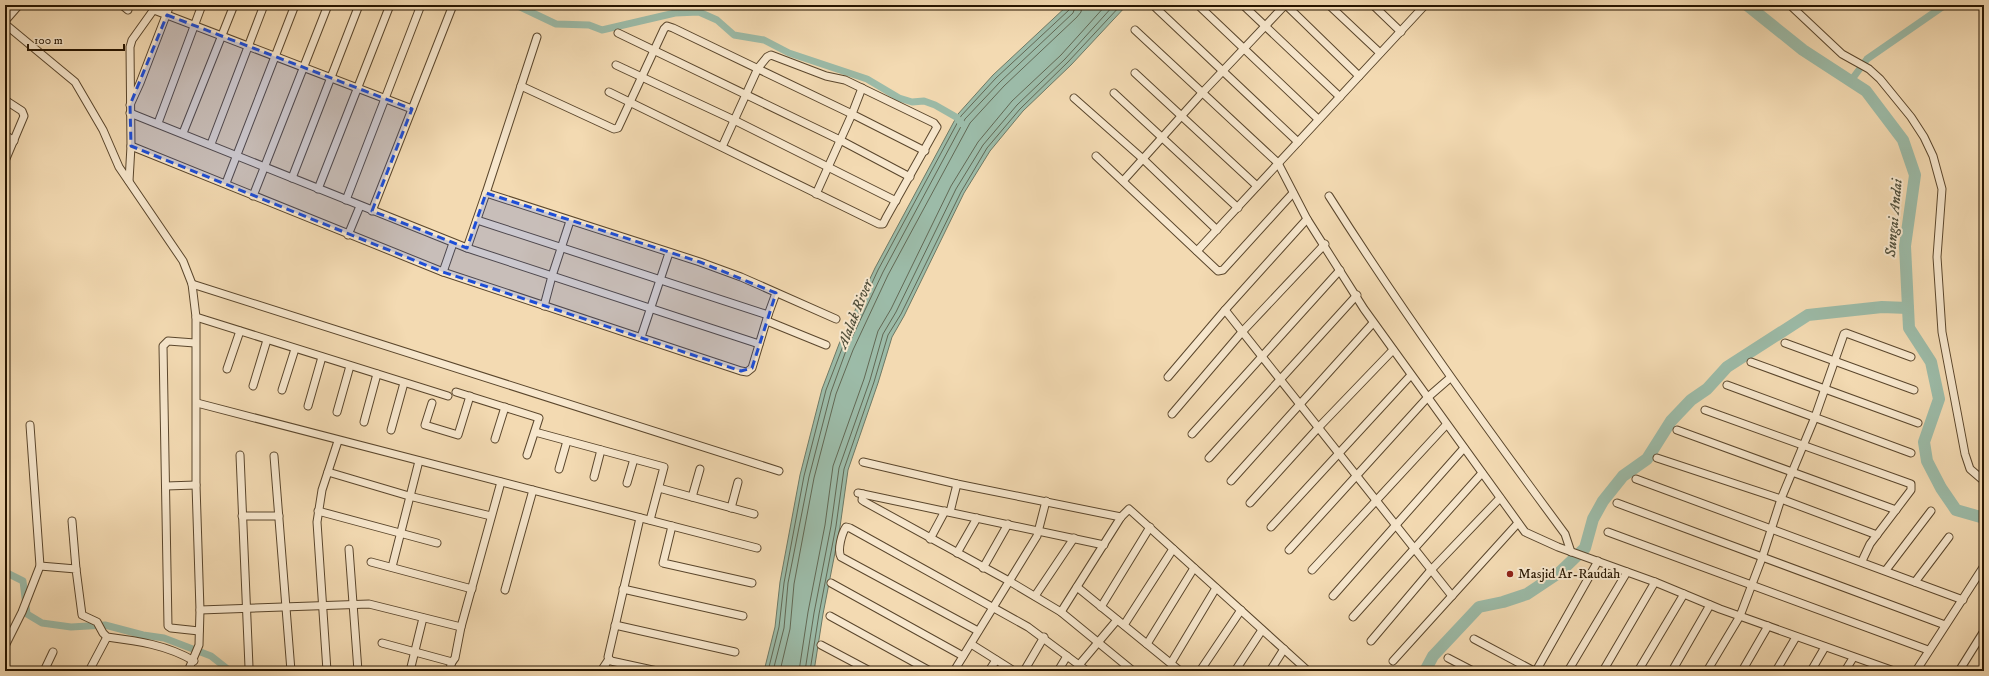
<svg xmlns="http://www.w3.org/2000/svg" width="1989" height="676" viewBox="0 0 1989 676" font-family="'IM FELL DW Pica',serif">
	<style>
		.water { fill: #9cbba8; stroke: #6d7965 }
		.lines { fill: none; stroke-linecap: round; stroke-linejoin: round }
		.shore { stroke: #626854; stroke-width: 1 }
		.canal { stroke: #9cbba8; stroke-width: 7 }
		.river { stroke: #9cbba8; stroke-width: 12 }
		.minor-casing { stroke: #5a462c; stroke-width: 9 }
		.minor { stroke: #f7e7cd; stroke-width: 7 }
		.marked { fill: #1d4ed8; fill-opacity: 0.2; stroke: #1d4ed8; stroke-width: 3; stroke-dasharray: 8 5; stroke-linejoin: round }
		.poi-dot { fill: #8f2418; stroke: #f7e7cd; stroke-width: 1.5 }
		.labels { text-anchor: middle; dominant-baseline: central; stroke-width: 4; stroke-linejoin: round; paint-order: stroke }
		.poi-label { font-size: 14px; fill: #271500; stroke: #f7e7cd; text-anchor: start }
		.water-label { font-size: 15px; font-style: italic; fill: #504f3b; stroke: #f7e7cd }
	</style>
	<rect width="100%" height="100%" fill="#f3dab2"/>
	<filter id="stains"><feTurbulence type="fractalNoise" baseFrequency=".005" numOctaves="4"/><feColorMatrix values="0 0 0 0 .2 0 0 0 0 .09 0 0 0 0 .02 0 0 0 .5 -.17"/></filter>
	<radialGradient id="worn" r=".72"><stop offset=".6" stop-color="#630" stop-opacity="0"/><stop offset="1" stop-color="#630" stop-opacity=".3"/></radialGradient>
	<polygon class="water" points="1068,5 1127,5 1071,65 1023,111 990,151 964,193 904,316 892,337 878,383 848,470 840,527 823,614 814,671 764,671 775,627 780,582 800,475 822,389 839,344 875,268 958,114 993,75"/>
	<g class="lines">
		<g class="shore">
			<polyline points="768,671 779,627 784,583 804,476 826,390 843,346 878,270 961,116 996,78 1069,10 1071,5"/>
			<polyline points="773,671 784,628 788,583 809,477 831,392 847,348 883,272 965,119 1000,82 1073,13 1076,5"/>
			<polyline points="780,671 790,629 794,584 814,478 836,394 853,350 888,275 970,123 1004,86 1077,17 1081,12 1082,5"/>
			<polyline points="799,671 808,612 825,525 833,466 864,379 878,331 891,309 951,186 978,142 1012,101 1061,55 1106,5"/>
			<polyline points="805,671 814,613 831,526 839,468 870,380 883,334 896,312 956,189 983,145 1017,105 1065,59 1114,5"/>
			<polyline points="810,671 819,614 836,526 844,469 874,382 888,335 901,314 961,192 987,148 1020,109 1068,62 1121,5"/>
		</g>
		<g class="canal">
			<polyline points="516,5 556,24 589,25 602,30 675,13 699,12 717,20 734,35 764,40 789,53 867,79 899,98 912,102 924,101 935,105 956,117 962,124"/>
			<polyline points="1850,82 1867,59 1945,5"/>
			<polyline points="5,572 23,581 27,614 42,623 71,627 105,625 143,635 164,638 211,656 230,671"/>
		</g>
		<g class="river">
			<polyline points="1747,5 1803,50 1866,91 1903,140 1915,175 1905,246 1909,328 1931,362 1939,399 1924,442 1927,461 1941,488 1956,510 1984,518"/>
			<polyline points="1425,671 1433,656 1479,607 1503,602 1527,594 1560,572 1585,548 1593,519 1603,501 1623,476 1647,459 1671,421 1691,400 1707,389 1727,367 1808,315 1882,307 1908,308"/>
		</g>
		<g class="minor-casing">
			<g id="minor">
				<polyline points="122,5 128,10"/>
				<polyline points="1198,5 1318,119"/>
				<polyline points="1243,5 1340,97"/>
				<polyline points="1286,5 1359,76"/>
				<polyline points="1329,5 1380,53"/>
				<polyline points="1373,5 1401,32"/>
				<polyline points="1791,6 1842,54 1869,69 1880,79 1911,117 1924,137 1933,156 1942,189 1937,257 1942,332 1965,454 1970,469 1984,481"/>
				<polyline points="1156,8 1298,142"/>
				<polyline points="154,10 412,109"/>
				<polyline points="5,21 19,5"/>
				<polyline points="5,24 75,82 103,130 119,167 183,261 192,284 196,317 196,485 200,610 199,645 188,671"/>
				<polyline points="1135,30 1278,163 1307,219 1364,309 1525,532 1558,547 1655,582 1720,609 1894,671"/>
				<polyline points="618,33 840,140 910,177"/>
				<polyline points="537,37 486,193 700,262 741,277 836,319"/>
				<polyline points="616,65 734,120 896,201"/>
				<polyline points="1135,73 1257,186"/>
				<polyline points="521,86 614,129 618,128 664,29 667,26 673,28 852,114 816,194"/>
				<polyline points="862,88 852,114 925,151"/>
				<polyline points="609,92 879,224 883,224 886,218 937,127 934,123 845,80 826,76 771,55 767,57 758,68 722,147"/>
				<polyline points="1114,93 1238,208"/>
				<polyline points="1074,98 1143,159 1217,230"/>
				<polyline points="5,100 22,111 24,116 5,161"/>
				<polyline points="130,105 140,83 170,5"/>
				<polyline points="130,113 467,248 759,344"/>
				<polyline points="158,123 202,5"/>
				<polyline points="183,133 234,5"/>
				<polyline points="5,135 14,141"/>
				<polyline points="211,144 264,5"/>
				<polyline points="131,146 443,272 741,371 747,372 752,368 768,315"/>
				<polyline points="1096,156 1218,271 1223,270 1293,193"/>
				<polyline points="292,178 359,5"/>
				<polyline points="129,181 131,146 130,47 132,40 157,5"/>
				<polyline points="1123,181 1202,93 1285,5"/>
				<polyline points="226,183 295,5"/>
				<polyline points="318,189 390,5"/>
				<polyline points="253,196 328,5"/>
				<path d="M 1329,196 C 1403,313 1483,423 1565,534 L 1571,552"/>
				<polyline points="346,200 421,5"/>
				<polyline points="372,211 453,5"/>
				<polyline points="477,220 768,315 776,293"/>
				<polyline points="348,235 360,206"/>
				<polyline points="467,248 486,193"/>
				<polyline points="1197,251 1425,5"/>
				<polyline points="443,272 452,246"/>
				<polyline points="192,284 779,471"/>
				<polyline points="544,306 552,276 570,221"/>
				<polyline points="1225,310 1452,596"/>
				<polyline points="196,317 448,396"/>
				<polyline points="767,321 826,345"/>
				<polyline points="641,337 669,253"/>
				<polyline points="195,343 168,341 163,346 168,626 171,628 199,631"/>
				<polyline points="1785,343 1914,390"/>
				<polyline points="1751,362 1918,423"/>
				<polyline points="227,369 240,331"/>
				<polyline points="1168,377 1225,310 1307,219"/>
				<polyline points="1727,385 1911,453"/>
				<polyline points="253,386 267,340"/>
				<polyline points="282,390 295,349"/>
				<polyline points="456,392 539,418 527,455"/>
				<polyline points="197,403 757,548"/>
				<polyline points="432,403 425,425 458,435 470,396"/>
				<polyline points="308,406 322,357"/>
				<polyline points="1705,410 1911,484 1911,490 1870,544 1862,561"/>
				<polyline points="337,412 350,366"/>
				<polyline points="1172,414 1242,332 1325,244"/>
				<polyline points="364,422 377,374"/>
				<polyline points="391,430 404,383"/>
				<polyline points="1677,430 1896,510"/>
				<polyline points="535,432 664,467 650,520"/>
				<polyline points="1192,434 1340,270"/>
				<polyline points="495,439 505,407"/>
				<polyline points="240,455 249,667"/>
				<polyline points="274,456 291,671"/>
				<polyline points="1209,458 1357,295"/>
				<polyline points="1657,458 1781,499 1877,535"/>
				<polyline points="863,462 957,484 1121,517"/>
				<polyline points="559,469 567,441"/>
				<polyline points="328,472 409,496 491,516"/>
				<polyline points="594,477 601,450"/>
				<polyline points="1636,479 1963,600"/>
				<polyline points="1231,481 1373,323"/>
				<polyline points="627,483 634,459"/>
				<polyline points="166,486 196,485"/>
				<polyline points="659,488 754,514"/>
				<polyline points="858,493 1104,545"/>
				<polyline points="863,494 862,500 865,502 1009,581 1061,612 1133,671"/>
				<polyline points="692,497 700,469"/>
				<polyline points="1250,503 1318,428 1393,350"/>
				<polyline points="1617,503 1945,625"/>
				<polyline points="731,508 738,482"/>
				<polyline points="318,511 437,543"/>
				<polyline points="950,512 957,484"/>
				<polyline points="242,516 279,516"/>
				<polyline points="640,518 608,657 611,661 657,671"/>
				<polyline points="72,521 76,569"/>
				<polyline points="672,526 663,563 752,583"/>
				<polyline points="1271,527 1411,375"/>
				<polyline points="1608,532 1928,650"/>
				<polyline points="930,539 945,511"/>
				<polyline points="349,549 358,671"/>
				<polyline points="1289,550 1427,398 1450,378"/>
				<polyline points="957,553 977,518"/>
				<polyline points="371,562 472,589"/>
				<path d="M 40,566 L 76,569 L 82,615 L 97,622 L 103,633 L 107,637 C 138,641 167,645 194,661"/>
				<polyline points="392,567 419,461"/>
				<polyline points="983,568 1008,524"/>
				<polyline points="1312,570 1446,425"/>
				<polyline points="1886,570 1931,511"/>
				<polyline points="1915,582 1949,537"/>
				<polyline points="831,583 963,656"/>
				<polyline points="1077,587 1180,671"/>
				<polyline points="623,589 743,616"/>
				<polyline points="505,590 533,490"/>
				<polyline points="1035,596 1074,538"/>
				<polyline points="1333,596 1464,448"/>
				<polyline points="1101,607 1150,527"/>
				<polyline points="200,610 369,604 461,627 501,482"/>
				<polyline points="1061,612 1121,517 1129,509 1308,671"/>
				<polyline points="830,616 930,671"/>
				<polyline points="1353,617 1482,473"/>
				<polyline points="615,625 735,652"/>
				<polyline points="1124,625 1173,549"/>
				<path d="M 978,631 L 841,557 C 837,550 842,533 846,527 L 850,528 L 1028,627 L 1087,671"/>
				<polyline points="1474,639 1534,671"/>
				<polyline points="1371,641 1431,570 1500,498"/>
				<polyline points="382,643 452,662 455,658 461,627"/>
				<polyline points="971,644 1014,671"/>
				<polyline points="1147,644 1194,568"/>
				<polyline points="821,645 870,671"/>
				<polyline points="5,646 22,612 40,566 30,425"/>
				<polyline points="1448,658 1473,671"/>
				<polyline points="1393,661 1518,523"/>
				<polyline points="1171,663 1216,588"/>
				<polyline points="1079,665 1117,620"/>
				<polyline points="44,671 53,652"/>
				<polyline points="89,671 107,637"/>
				<polyline points="327,671 317,522 322,490 338,441"/>
				<polyline points="410,671 423,618"/>
				<polyline points="449,671 452,662"/>
				<polyline points="601,671 609,659"/>
				<polyline points="954,671 1037,536 1046,501"/>
				<polyline points="989,671 996,660"/>
				<polyline points="1024,671 1044,637"/>
				<polyline points="1058,671 1067,656"/>
				<polyline points="1200,671 1241,610"/>
				<polyline points="1235,671 1262,630"/>
				<polyline points="1270,671 1284,649"/>
				<polyline points="1536,671 1598,561"/>
				<polyline points="1568,671 1627,572"/>
				<polyline points="1603,671 1655,582"/>
				<polyline points="1638,671 1684,594"/>
				<polyline points="1672,671 1710,605"/>
				<polyline points="1707,671 1740,616 1762,558 1781,499 1815,417 1844,334 1846,333 1911,357"/>
				<polyline points="1742,671 1768,626"/>
				<polyline points="1776,671 1796,637"/>
				<polyline points="1811,671 1825,647"/>
				<polyline points="1845,671 1853,658"/>
				<polyline points="1916,671 1984,566"/>
				<polyline points="1959,671 1984,631"/>
			</g>
		</g>
		<use href="#minor" class="minor"/>
	</g>
	<path class="marked" d="M 167,15 L 412,109 L 372,211 L 467,248 L 486,193 L 700,262 L 776,293 L 752,368 L 741,371 L 443,272 L 131,146 L 130,105 Z"/>
	<circle class="poi-dot" cx="1510" cy="574" r="4"/>
	<g class="labels">
		<g class="poi-label">
			<text x="1518" y="574">Masjid Ar-Raudah</text>
		</g>
		<g class="water-label">
			<text transform="translate(1894 218) rotate(-85)">Sungai Andai</text>
			<text transform="translate(855 314) rotate(-68)">Alalak River</text>
		</g>
	</g>
	<rect width="1989" height="676" fill="none" stroke="#f3dab2" stroke-width="20"/>
	<rect x="6" y="6" width="1977" height="664" fill="none" stroke="#271500" stroke-width="2"/>
	<rect x="10" y="10" width="1969" height="656" fill="none" stroke="#271500"/>
	<path d="M28 44v6h96v-6" fill="none" stroke="#271500" stroke-width="2"/>
	<text x="34" y="44" font-size="12" fill="#271500" stroke="#f7e7cd" stroke-width="3" paint-order="stroke">100 m</text>
	<rect width="100%" height="100%" filter="url(#stains)"/>
	<rect width="100%" height="100%" fill="url(#worn)"/>
</svg>
